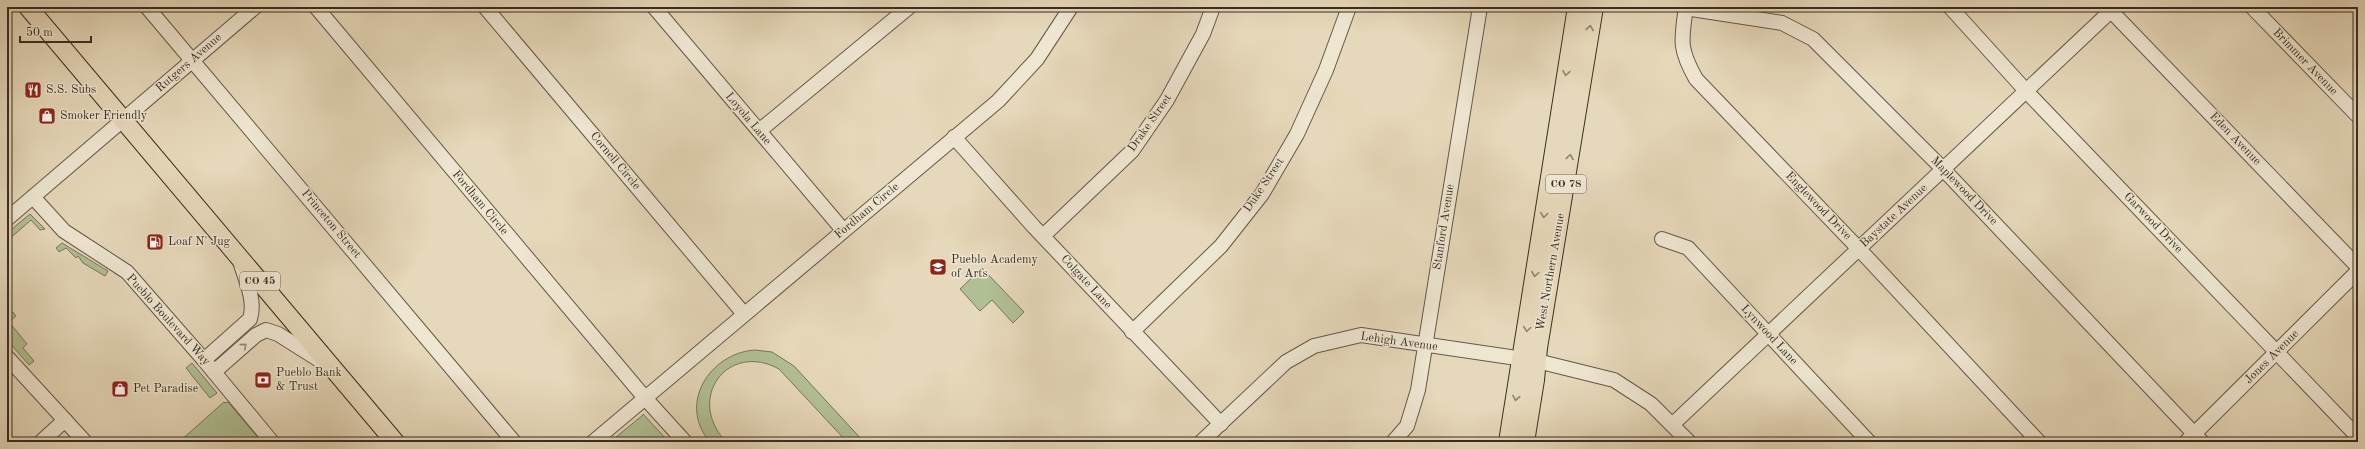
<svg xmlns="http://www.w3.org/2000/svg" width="2365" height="449" viewBox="0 0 2365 449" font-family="'Old Standard TT',serif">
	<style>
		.green { fill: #b0c094; stroke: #74765a }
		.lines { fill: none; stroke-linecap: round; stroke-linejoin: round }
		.minor-casing { stroke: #645847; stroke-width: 16 }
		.major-casing { stroke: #382d21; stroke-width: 20 }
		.minor { stroke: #efe6d2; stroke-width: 14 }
		.major { stroke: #e6d8ba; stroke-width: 18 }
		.oneway { stroke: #8f826e }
		.oneway2 { stroke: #948a7a }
		.labels { text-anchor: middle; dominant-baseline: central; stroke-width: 3; stroke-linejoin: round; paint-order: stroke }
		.shield { fill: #efe6d2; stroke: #6f6456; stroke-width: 1 }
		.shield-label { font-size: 11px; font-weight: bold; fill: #382d21 }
		.street-label { font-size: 12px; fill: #382d21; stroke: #efe6d2 }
		.poi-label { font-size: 12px; fill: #382d21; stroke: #efe6d2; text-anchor: start }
	</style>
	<rect width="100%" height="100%" fill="#e6d8ba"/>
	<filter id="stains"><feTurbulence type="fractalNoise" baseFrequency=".005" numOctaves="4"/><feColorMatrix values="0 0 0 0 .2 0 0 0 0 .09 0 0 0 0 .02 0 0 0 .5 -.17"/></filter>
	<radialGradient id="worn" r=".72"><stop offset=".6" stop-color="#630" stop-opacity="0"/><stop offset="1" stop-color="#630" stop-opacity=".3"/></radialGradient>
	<g class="green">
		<polygon points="30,214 45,229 40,230 31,220 7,241 7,233"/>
		<polygon points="62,243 108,271 105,276 83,263 78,256 76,258 66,248 59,252 56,248"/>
		<polygon points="982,268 1024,312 1013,323 992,300 980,311 960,289"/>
		<polygon points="13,312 16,316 9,322 27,344 23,348 34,361 29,365 7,340 7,316"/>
		<path d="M 755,350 L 772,352 L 794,366 L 864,442 L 847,442 L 779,369 C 728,341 685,398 726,442 L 710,442 C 677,404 710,353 755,350 Z"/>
		<polygon points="192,363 217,393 210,398 186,368"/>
		<polygon points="224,402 225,403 228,402 261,441 179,442"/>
		<polygon points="643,414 669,442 610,442 643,415"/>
	</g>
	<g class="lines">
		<g class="minor-casing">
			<g id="minor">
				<polyline points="147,7 514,442"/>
				<polyline points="316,7 645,398 685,442"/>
				<polyline points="485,7 744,314"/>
				<polyline points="654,7 843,230"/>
				<path d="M 1686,7 C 1681,41 1679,49 1696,79 L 1859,249 L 2039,442"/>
				<polyline points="1950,7 2027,92 2358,437"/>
				<polyline points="2252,7 2358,116"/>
				<polyline points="1685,8 1782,23 1813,39 1943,169 2202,442"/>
				<polyline points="2111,11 2358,267"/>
				<polyline points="759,131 909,7"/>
				<polyline points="954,137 1034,227 1221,424"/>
				<polyline points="33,197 64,231 127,272 204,360 272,442"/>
				<polyline points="7,219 255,7"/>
				<polyline points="1043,236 1132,151 1167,100 1203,34 1213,7"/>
				<polyline points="1662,239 1688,248 1869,442"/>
				<polyline points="1132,332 1221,246 1262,194 1297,134 1326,70 1349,7"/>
				<polyline points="7,357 85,442"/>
				<path d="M 204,360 L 250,319 C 256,300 245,279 240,261"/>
				<polyline points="214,372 256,335 266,330 278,334 324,363"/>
				<polyline points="1673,424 2115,7"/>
				<polyline points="41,442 65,420"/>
				<polyline points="593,442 998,101 1037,59 1071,7"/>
				<polyline points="1201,442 1286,362 1314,346 1361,335 1537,361 1614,380 1651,404 1689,442"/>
				<polyline points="1393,442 1407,426 1418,390 1480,7"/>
				<polyline points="2186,442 2358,271"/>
			</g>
		</g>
		<g class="major-casing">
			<g id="major">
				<polyline points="28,7 395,442"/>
				<polyline points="1508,442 1577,7"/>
				<polyline points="1525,442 1535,380 1538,348 1594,7"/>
			</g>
		</g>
		<use href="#minor" class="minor"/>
		<use href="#major" class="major"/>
	</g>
	<defs><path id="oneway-chevron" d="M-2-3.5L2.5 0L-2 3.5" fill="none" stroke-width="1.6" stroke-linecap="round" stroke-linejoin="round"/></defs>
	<g class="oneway">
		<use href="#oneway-chevron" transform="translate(1590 28) rotate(-81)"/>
		<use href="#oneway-chevron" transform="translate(1566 73) rotate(99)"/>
		<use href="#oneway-chevron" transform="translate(1570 157) rotate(-81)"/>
		<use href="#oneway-chevron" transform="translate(1544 215) rotate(98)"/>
		<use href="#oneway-chevron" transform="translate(1535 274) rotate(98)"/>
		<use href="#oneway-chevron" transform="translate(1527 329) rotate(98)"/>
		<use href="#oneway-chevron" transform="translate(1516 398) rotate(100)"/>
	</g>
	<use class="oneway2" href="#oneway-chevron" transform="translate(244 346) rotate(-41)"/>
	<defs>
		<g id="restaurant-square" transform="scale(0.9)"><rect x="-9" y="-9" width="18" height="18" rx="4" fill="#8f2418" stroke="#efe6d2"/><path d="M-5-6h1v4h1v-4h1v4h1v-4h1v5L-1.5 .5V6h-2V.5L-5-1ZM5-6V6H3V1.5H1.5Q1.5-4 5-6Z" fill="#fff"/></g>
		<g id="shop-square" transform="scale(0.9)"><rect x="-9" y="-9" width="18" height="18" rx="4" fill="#8f2418" stroke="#efe6d2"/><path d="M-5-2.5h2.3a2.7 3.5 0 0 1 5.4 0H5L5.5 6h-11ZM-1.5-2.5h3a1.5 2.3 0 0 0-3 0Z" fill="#fff"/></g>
		<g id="fuel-square" transform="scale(0.9)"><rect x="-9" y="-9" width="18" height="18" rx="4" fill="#8f2418" stroke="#efe6d2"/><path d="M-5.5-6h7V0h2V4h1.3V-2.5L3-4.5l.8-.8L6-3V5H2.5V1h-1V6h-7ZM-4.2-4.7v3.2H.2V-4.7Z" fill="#fff"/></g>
		<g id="school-square" transform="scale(0.9)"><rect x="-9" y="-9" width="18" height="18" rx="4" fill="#8f2418" stroke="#efe6d2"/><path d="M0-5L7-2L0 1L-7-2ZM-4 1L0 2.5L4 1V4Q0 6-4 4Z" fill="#fff"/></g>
		<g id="bank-square" transform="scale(0.9)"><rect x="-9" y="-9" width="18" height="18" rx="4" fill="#8f2418" stroke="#efe6d2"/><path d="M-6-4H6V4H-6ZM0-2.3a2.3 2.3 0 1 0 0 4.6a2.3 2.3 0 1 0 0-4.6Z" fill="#fff"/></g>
	</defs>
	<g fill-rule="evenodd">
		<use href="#restaurant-square" x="33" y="90"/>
		<use href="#shop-square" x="47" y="116"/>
		<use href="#fuel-square" x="155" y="242"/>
		<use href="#school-square" x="938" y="267"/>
		<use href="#bank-square" x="263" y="380"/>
		<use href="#shop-square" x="120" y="389"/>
	</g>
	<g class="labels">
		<g class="shield">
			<rect x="1546" y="175" width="40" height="18" rx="3"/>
			<rect x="240" y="272" width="40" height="18" rx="3"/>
		</g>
		<g class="shield-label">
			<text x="1566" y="184">CO 78</text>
			<text x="260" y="281">CO 45</text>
		</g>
		<g class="street-label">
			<text transform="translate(2305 62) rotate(46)">Brimmer Avenue</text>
			<text transform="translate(189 63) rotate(-41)">Rutgers Avenue</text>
			<text transform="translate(748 119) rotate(50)">Loyola Lane</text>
			<text transform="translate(1150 123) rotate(-55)">Drake Street</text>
			<text transform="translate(2235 139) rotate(46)">Eden Avenue</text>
			<text transform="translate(615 161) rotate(50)">Cornell Circle</text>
			<text transform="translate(1264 185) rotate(-56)">Duke Street</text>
			<text transform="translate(1964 191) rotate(46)">Maplewood Drive</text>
			<text transform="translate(480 203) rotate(50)">Fordham Circle</text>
			<text transform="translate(1818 206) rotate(46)">Englewood Drive</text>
			<text transform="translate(867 211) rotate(-40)">Fordham Circle</text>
			<text transform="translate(1894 216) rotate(-43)">Baystate Avenue</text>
			<text transform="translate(2153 223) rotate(46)">Garwood Drive</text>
			<text transform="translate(331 224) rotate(50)">Princeton Street</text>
			<text transform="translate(1444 227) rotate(-81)">Stanford Avenue</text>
			<text transform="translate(1551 272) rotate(-80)">West Northern Avenue</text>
			<text transform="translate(1086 282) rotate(47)">Colgate Lane</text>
			<text transform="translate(168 320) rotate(48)">Pueblo Boulevard Way</text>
			<text transform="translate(1769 335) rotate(47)">Lynwood Lane</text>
			<text transform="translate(1399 342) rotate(8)">Lehigh Avenue</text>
			<text transform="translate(2272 357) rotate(-45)">Jones Avenue</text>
		</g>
		<g class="poi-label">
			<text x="46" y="90">S.S. Subs</text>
			<text x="60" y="116">Smoker Friendly</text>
			<text x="168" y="242">Loaf N' Jug</text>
			<text x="951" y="260">Pueblo Academy<tspan x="951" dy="14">of Arts</tspan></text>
			<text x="276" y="373">Pueblo Bank<tspan x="276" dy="14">&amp; Trust</tspan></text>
			<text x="133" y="389">Pet Paradise</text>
		</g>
	</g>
	<rect width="2365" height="449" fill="none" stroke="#e6d8ba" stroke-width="24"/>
	<rect x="8" y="8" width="2349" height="433" fill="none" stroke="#382d21" stroke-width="2"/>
	<rect x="12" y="12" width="2341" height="425" fill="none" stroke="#382d21"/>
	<path d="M20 36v6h71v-6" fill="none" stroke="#382d21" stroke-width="2"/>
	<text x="26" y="36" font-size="12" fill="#382d21" stroke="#efe6d2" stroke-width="3" paint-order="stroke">50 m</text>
	<rect width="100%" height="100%" filter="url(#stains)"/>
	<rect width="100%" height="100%" fill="url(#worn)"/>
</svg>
